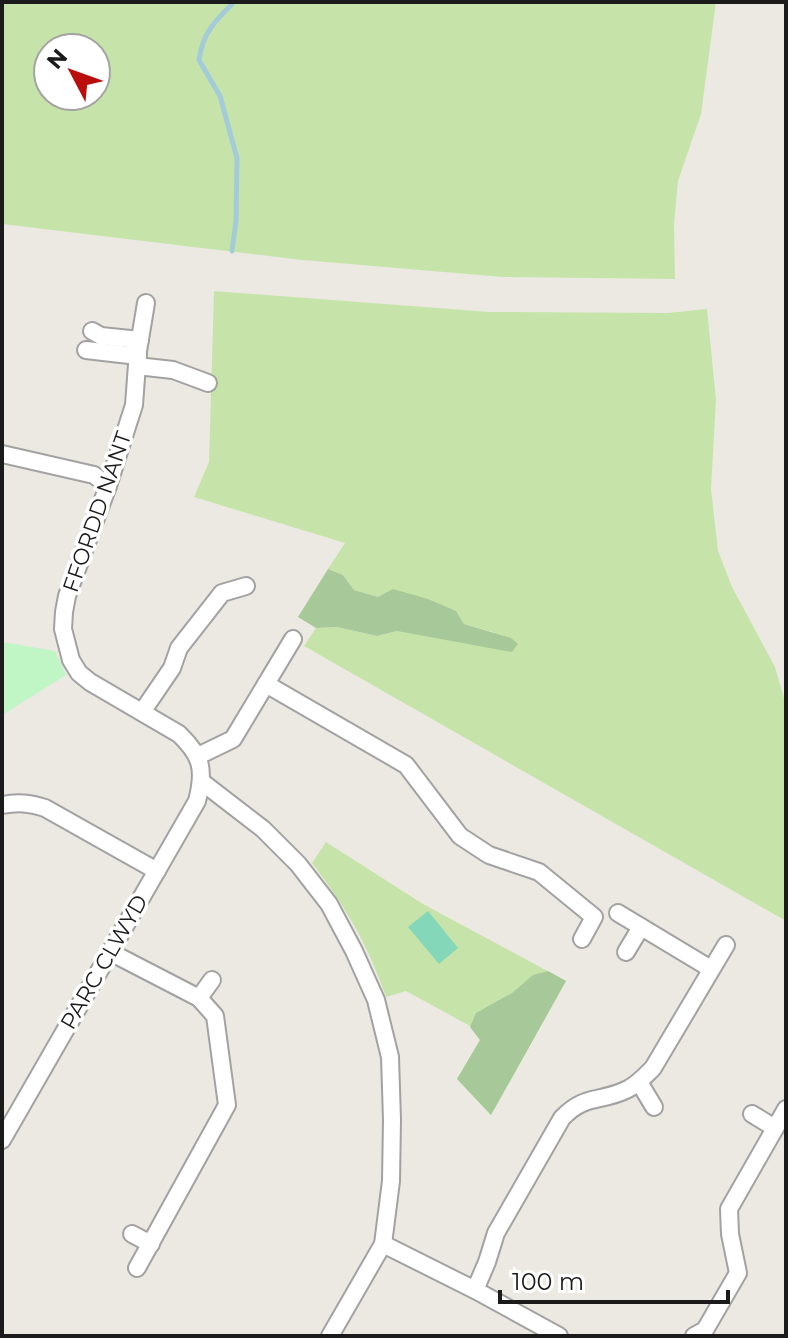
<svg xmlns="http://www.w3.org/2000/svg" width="788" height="1338" viewBox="0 0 788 1338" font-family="Montserrat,sans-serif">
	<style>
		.grass { fill: #c6e4aa; fill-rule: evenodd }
		.forest { fill: #a7c999 }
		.park { fill: #c0f5c5 }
		.pitch { fill: #84d7b8 }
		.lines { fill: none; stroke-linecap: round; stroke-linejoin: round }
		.stream { stroke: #a4ccd8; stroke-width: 5 }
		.minor-casing { stroke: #a2a2a2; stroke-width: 20 }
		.minor { stroke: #fff; stroke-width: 16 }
		.labels { text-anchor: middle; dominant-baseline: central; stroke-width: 7; stroke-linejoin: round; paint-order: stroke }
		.street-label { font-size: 22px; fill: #1b1b1b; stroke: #fff }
	</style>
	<rect width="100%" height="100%" fill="#ece9e2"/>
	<g class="grass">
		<path d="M 2,2 L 716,2 L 701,114 L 678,181 L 674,225 L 675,279 L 503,277 L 302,260 L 2,224 ZM 96,48 L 96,96 L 48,96 L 48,48 Z"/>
		<polygon points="214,291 490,312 668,313 707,309 716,400 711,489 718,551 732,587 775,667 786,705 786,921 304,646 316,628 337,627 377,636 397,631 496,633 464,624 456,611 378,597 354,590 343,575 328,569 345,543 194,497 209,462"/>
		<path d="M 326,842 L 423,904 L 566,981 L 491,1115 L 457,1079 L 480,1040 L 470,1026 L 406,991 L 386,997 C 367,943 347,909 312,863 Z"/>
	</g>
	<g class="forest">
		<polygon points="328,569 343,575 354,590 378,597 393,589 428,599 456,611 464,624 511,638 518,644 512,652 397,631 377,636 337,627 316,628 298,617"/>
		<polygon points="548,971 566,981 491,1115 457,1079 480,1040 470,1027 476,1013 512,993 533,975"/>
	</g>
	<polygon class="park" points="2,642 55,651 66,675 2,715"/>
	<polygon class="pitch" points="428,911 458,948 439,964 408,927"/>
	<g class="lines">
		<path class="stream" d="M 232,251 L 236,221 L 237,158 L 220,96 L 199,60 C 203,32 215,21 234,2"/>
		<g class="minor-casing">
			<g id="minor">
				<polyline points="92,331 101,336 140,340"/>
				<polyline points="86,350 138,356"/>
				<polyline points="137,366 173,370 208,383"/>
				<polyline points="2,454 94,475 108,486"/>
				<polyline points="266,684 406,765 460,836 489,855 539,872 594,917 582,939"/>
				<polyline points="142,712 172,668 179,648 222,593 246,586"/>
				<polyline points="198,756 233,739 293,639"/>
				<polyline points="202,782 263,829 298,864 329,904 354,951 376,1000 390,1057 392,1120 391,1181 383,1244 330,1336"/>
				<path d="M 2,805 C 18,802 29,803 45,808 L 157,871"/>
				<polyline points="618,913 711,969"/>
				<polyline points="110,952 199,998 215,1016 227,1105 137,1268"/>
				<polyline points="626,952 641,927"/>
				<polyline points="199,998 212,980"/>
				<polyline points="639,1082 654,1107"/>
				<polyline points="752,1114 775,1128"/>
				<path d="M 2,1140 L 197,801 C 205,770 202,756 179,734 L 90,682 L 79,673 L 71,660 L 63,629 L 64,612 L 67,596 L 108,486 L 134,405 L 138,351 L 146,303"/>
				<polyline points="132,1234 151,1244"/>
				<polyline points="383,1244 475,1290 559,1336"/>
				<path d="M 475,1290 L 487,1262 L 496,1233 L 562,1118 C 586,1093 601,1103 628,1089 C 638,1084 645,1076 653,1068 L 726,945"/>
				<polyline points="694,1336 705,1330 738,1273 730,1234 729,1209 786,1109"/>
			</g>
		</g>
		<use href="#minor" class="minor"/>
	</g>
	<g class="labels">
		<g class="street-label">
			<text transform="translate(97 512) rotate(-71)">FFORDD NANT</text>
			<text transform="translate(104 962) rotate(-60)">PARC CLWYD</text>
		</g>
	</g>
	<rect width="788" height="1338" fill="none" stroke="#1b1b1b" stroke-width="8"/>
	<g transform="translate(72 72) rotate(311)"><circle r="38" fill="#ffffff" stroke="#a4a4a4" stroke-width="2"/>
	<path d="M0-6L14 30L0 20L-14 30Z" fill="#ba0e0d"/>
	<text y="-12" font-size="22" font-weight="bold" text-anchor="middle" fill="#1b1b1b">N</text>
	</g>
	<path d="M500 1290v12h228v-12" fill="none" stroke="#1b1b1b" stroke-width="4"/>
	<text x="512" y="1290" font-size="24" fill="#1b1b1b" stroke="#ffffff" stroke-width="6" paint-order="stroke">100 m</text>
</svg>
